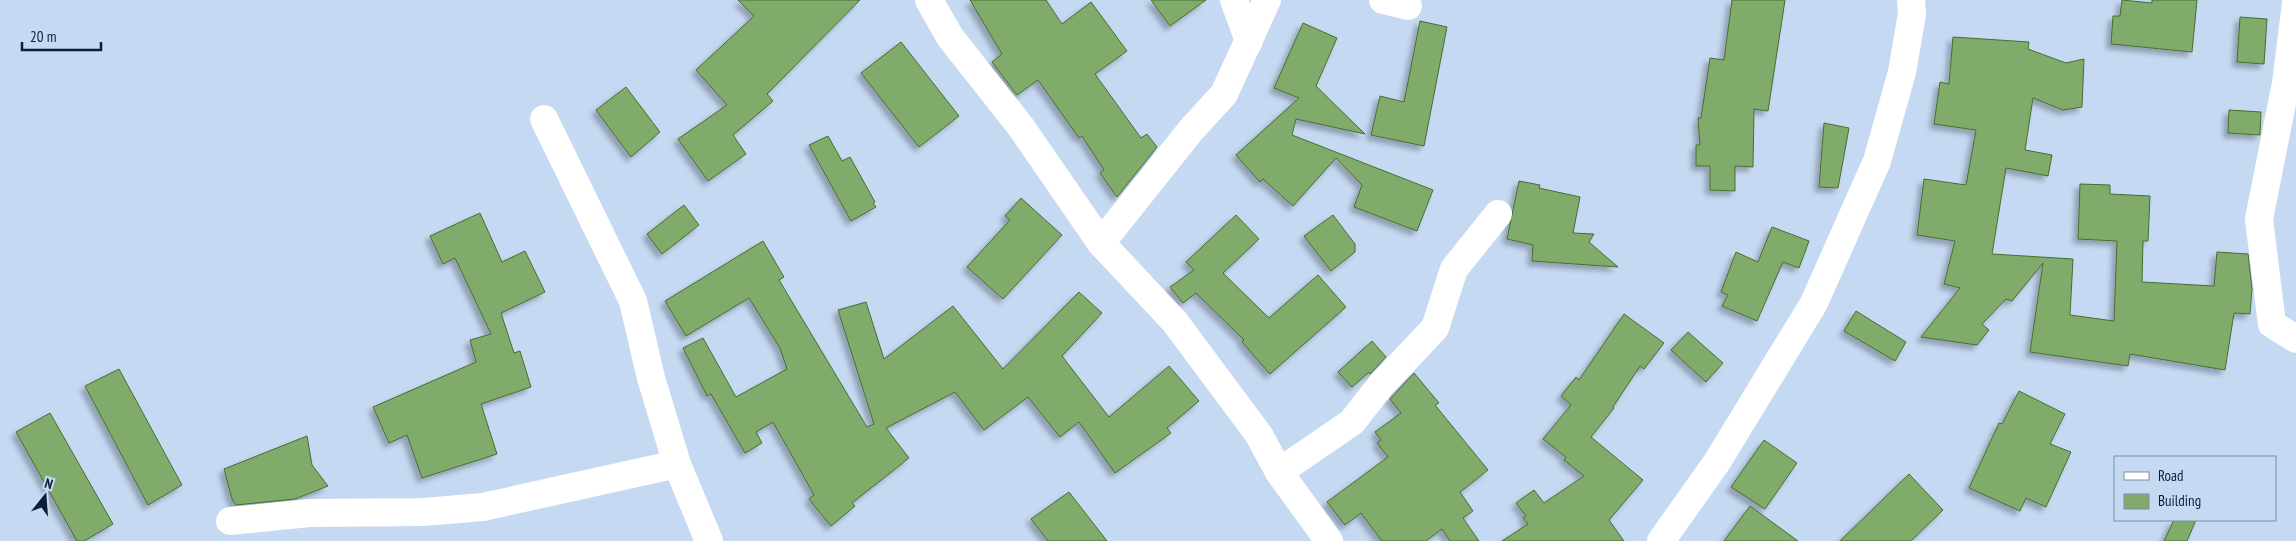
<svg xmlns="http://www.w3.org/2000/svg" width="2296" height="541" viewBox="0 0 2296 541" font-family="'PT Sans Narrow',sans-serif">
	<style>
		.building { fill: #80ab6b; stroke: #466e31; filter: url(#shadow) }
		.lines { fill: none; stroke-linecap: round; stroke-linejoin: round }
		.minor { stroke: #fff; stroke-width: 28 }
	</style>
	<defs>
		<filter id="shadow"><feDropShadow dx="-4.5" dy="4.5" stdDeviation="2.5" flood-color="#0004"/></filter>
	</defs>
	<rect width="100%" height="100%" fill="#c6d9f2"/>
	<g class="building">
		<polygon points="738,0 860,0 767,94 773,101 733,135 746,154 708,181 678,139 727,105 696,70 754,16"/>
		<polygon points="970,0 1046,0 1062,24 1091,2 1127,51 1095,74 1141,138 1147,134 1157,147 1117,197 1100,173 1104,170 1082,136 1079,138 1038,80 1017,95 992,62 1002,54"/>
		<polygon points="1151,0 1206,0 1170,26"/>
		<polygon points="1732,0 1785,0 1768,111 1754,109 1753,167 1735,166 1735,191 1710,190 1710,166 1696,166 1696,145 1700,145 1698,118 1701,118 1710,58 1724,60"/>
		<polygon points="2122,0 2152,3 2152,0 2197,0 2192,52 2111,44 2113,16 2120,16"/>
		<polygon points="2240,17 2267,19 2264,64 2237,62"/>
		<polygon points="1420,21 1447,27 1424,146 1371,135 1380,96 1404,102"/>
		<polygon points="1303,23 1337,38 1316,86 1365,134 1296,119 1292,135 1433,190 1417,231 1354,207 1362,185 1336,158 1293,206 1263,179 1260,182 1236,155 1299,98 1274,88"/>
		<polygon points="1953,37 2029,42 2028,49 2066,63 2084,59 2082,107 2063,110 2033,98 2025,150 2052,155 2048,176 2006,168 1992,254 2073,259 2070,315 2114,321 2117,241 2078,239 2080,184 2110,185 2110,194 2150,196 2148,241 2143,241 2142,282 2214,286 2217,252 2248,254 2252,289 2250,314 2234,313 2225,370 2130,354 2128,366 2030,352 2043,263 2012,301 2006,299 1982,324 1989,330 1977,345 1921,337 1960,288 1944,284 1955,241 1917,235 1924,179 1966,185 1976,130 1934,124 1940,82 1949,84"/>
		<polygon points="901,42 959,116 919,147 861,73"/>
		<polygon points="626,87 660,132 631,157 596,110"/>
		<polygon points="2229,110 2261,112 2260,135 2228,133"/>
		<polygon points="1824,123 1849,128 1838,188 1819,187"/>
		<polygon points="828,136 842,161 850,157 875,202 873,203 876,207 851,221 809,145"/>
		<polygon points="1519,181 1540,185 1539,188 1580,197 1573,233 1594,234 1589,242 1618,267 1532,261 1533,245 1507,239"/>
		<polygon points="1021,198 1062,235 1003,299 967,267 1010,220 1005,216"/>
		<polygon points="684,205 699,225 662,254 647,234"/>
		<polygon points="480,213 502,262 525,251 545,292 501,313 514,353 520,351 531,387 481,404 497,454 422,478 407,435 389,443 373,407 476,362 470,340 491,334 455,258 443,264 430,236"/>
		<polygon points="1236,215 1259,239 1223,273 1269,318 1318,275 1346,307 1270,374 1242,342 1244,340 1196,293 1183,303 1170,287 1194,270 1186,262"/>
		<polygon points="1333,215 1355,244 1355,252 1331,271 1304,236"/>
		<polygon points="1772,227 1809,241 1799,268 1783,262 1757,321 1722,306 1728,295 1721,292 1736,252 1758,262"/>
		<polygon points="763,241 784,277 779,280 867,427 874,424 838,310 866,302 884,359 953,306 1003,369 1079,292 1102,313 1062,356 1109,417 1169,366 1199,401 1167,428 1171,433 1115,473 1079,422 1060,437 1028,397 984,430 955,392 886,428 909,458 852,503 855,506 831,526 809,499 814,495 773,422 756,432 762,443 745,453 711,394 707,396 683,348 703,338 736,397 787,369 780,348 749,298 686,336 665,301"/>
		<polygon points="1856,311 1906,342 1895,361 1844,331"/>
		<polygon points="1624,314 1664,343 1644,369 1640,366 1613,407 1614,408 1591,437 1643,480 1609,520 1624,541 1502,541 1528,524 1523,518 1526,516 1516,503 1534,490 1544,503 1584,476 1564,460 1566,457 1543,439 1571,405 1561,396 1576,377 1579,380"/>
		<polygon points="1688,332 1723,363 1706,382 1671,350"/>
		<polygon points="1372,341 1386,357 1370,374 1369,372 1352,387 1338,372"/>
		<polygon points="119,369 182,485 148,505 85,386"/>
		<polygon points="1414,373 1439,403 1435,405 1488,470 1460,492 1473,511 1463,518 1479,541 1450,541 1442,529 1426,541 1382,541 1361,513 1345,525 1327,502 1388,457 1377,443 1381,440 1375,432 1401,413 1390,399"/>
		<polygon points="2019,391 2065,414 2050,444 2071,452 2046,507 2026,498 2020,511 1969,488 1999,423 2002,424"/>
		<polygon points="50,413 113,524 84,541 77,541 16,432"/>
		<polygon points="307,436 312,465 328,486 295,499 236,505 232,499 224,469"/>
		<polygon points="1764,440 1797,463 1765,509 1731,487"/>
		<polygon points="1909,474 1943,510 1911,541 1840,541"/>
		<polygon points="1069,492 1107,541 1048,541 1031,519"/>
		<polygon points="1750,506 1798,541 1724,541"/>
		<polygon points="2174,520 2196,520 2187,541 2164,541"/>
	</g>
	<g class="lines">
		<g class="minor">
			<polyline points="929,0 950,37 1021,127 1101,243 1175,322 1259,435 1279,472 1329,541"/>
			<polyline points="1234,0 1249,41"/>
			<polyline points="1383,0 1408,6"/>
			<polyline points="2296,3 2286,83 2259,219 2272,324 2296,339"/>
			<polyline points="544,119 633,301 651,378 677,464 709,541"/>
			<polyline points="1101,243 1191,130 1224,94 1267,0"/>
			<polyline points="1279,472 1352,422 1381,385 1435,328 1454,269 1498,214"/>
			<polyline points="230,521 309,513 424,512 483,507 677,464"/>
			<polyline points="1661,541 1717,462 1814,303 1877,161 1902,72 1912,14 1911,0"/>
		</g>
	</g>
	<rect x="2114" y="456" width="162" height="65" fill="#c6d9f2" stroke="#7c8fa7"/>
	<rect x="2124" y="472" width="25" height="8" fill="#ffffff" stroke="#7c8fa7"/>
	<text x="2158" y="481" font-size="15" fill="#0d1f36">Road</text>
	<rect x="2124" y="494" width="25" height="15" fill="#80ab6b" stroke="#7c8fa7"/>
	<text x="2158" y="506" font-size="15" fill="#0d1f36">Building</text>
	<g transform="translate(45 496) rotate(17)" stroke="#c6d9f2" stroke-width="4" paint-order="stroke">
	<path d="M0-4L9 19L0 12L-9 19Z" fill="#0d1f36"/>
	<text y="-8" font-size="14" font-weight="bold" text-anchor="middle" fill="#0d1f36">N</text>
	</g>
	<path d="M22 42v8h79v-8" fill="none" stroke="#0d1f36" stroke-width="2.5"/>
	<text x="30" y="42" font-size="15" fill="#0d1f36" stroke="#c6d9f2" stroke-width="4" paint-order="stroke">20 m</text>
</svg>
